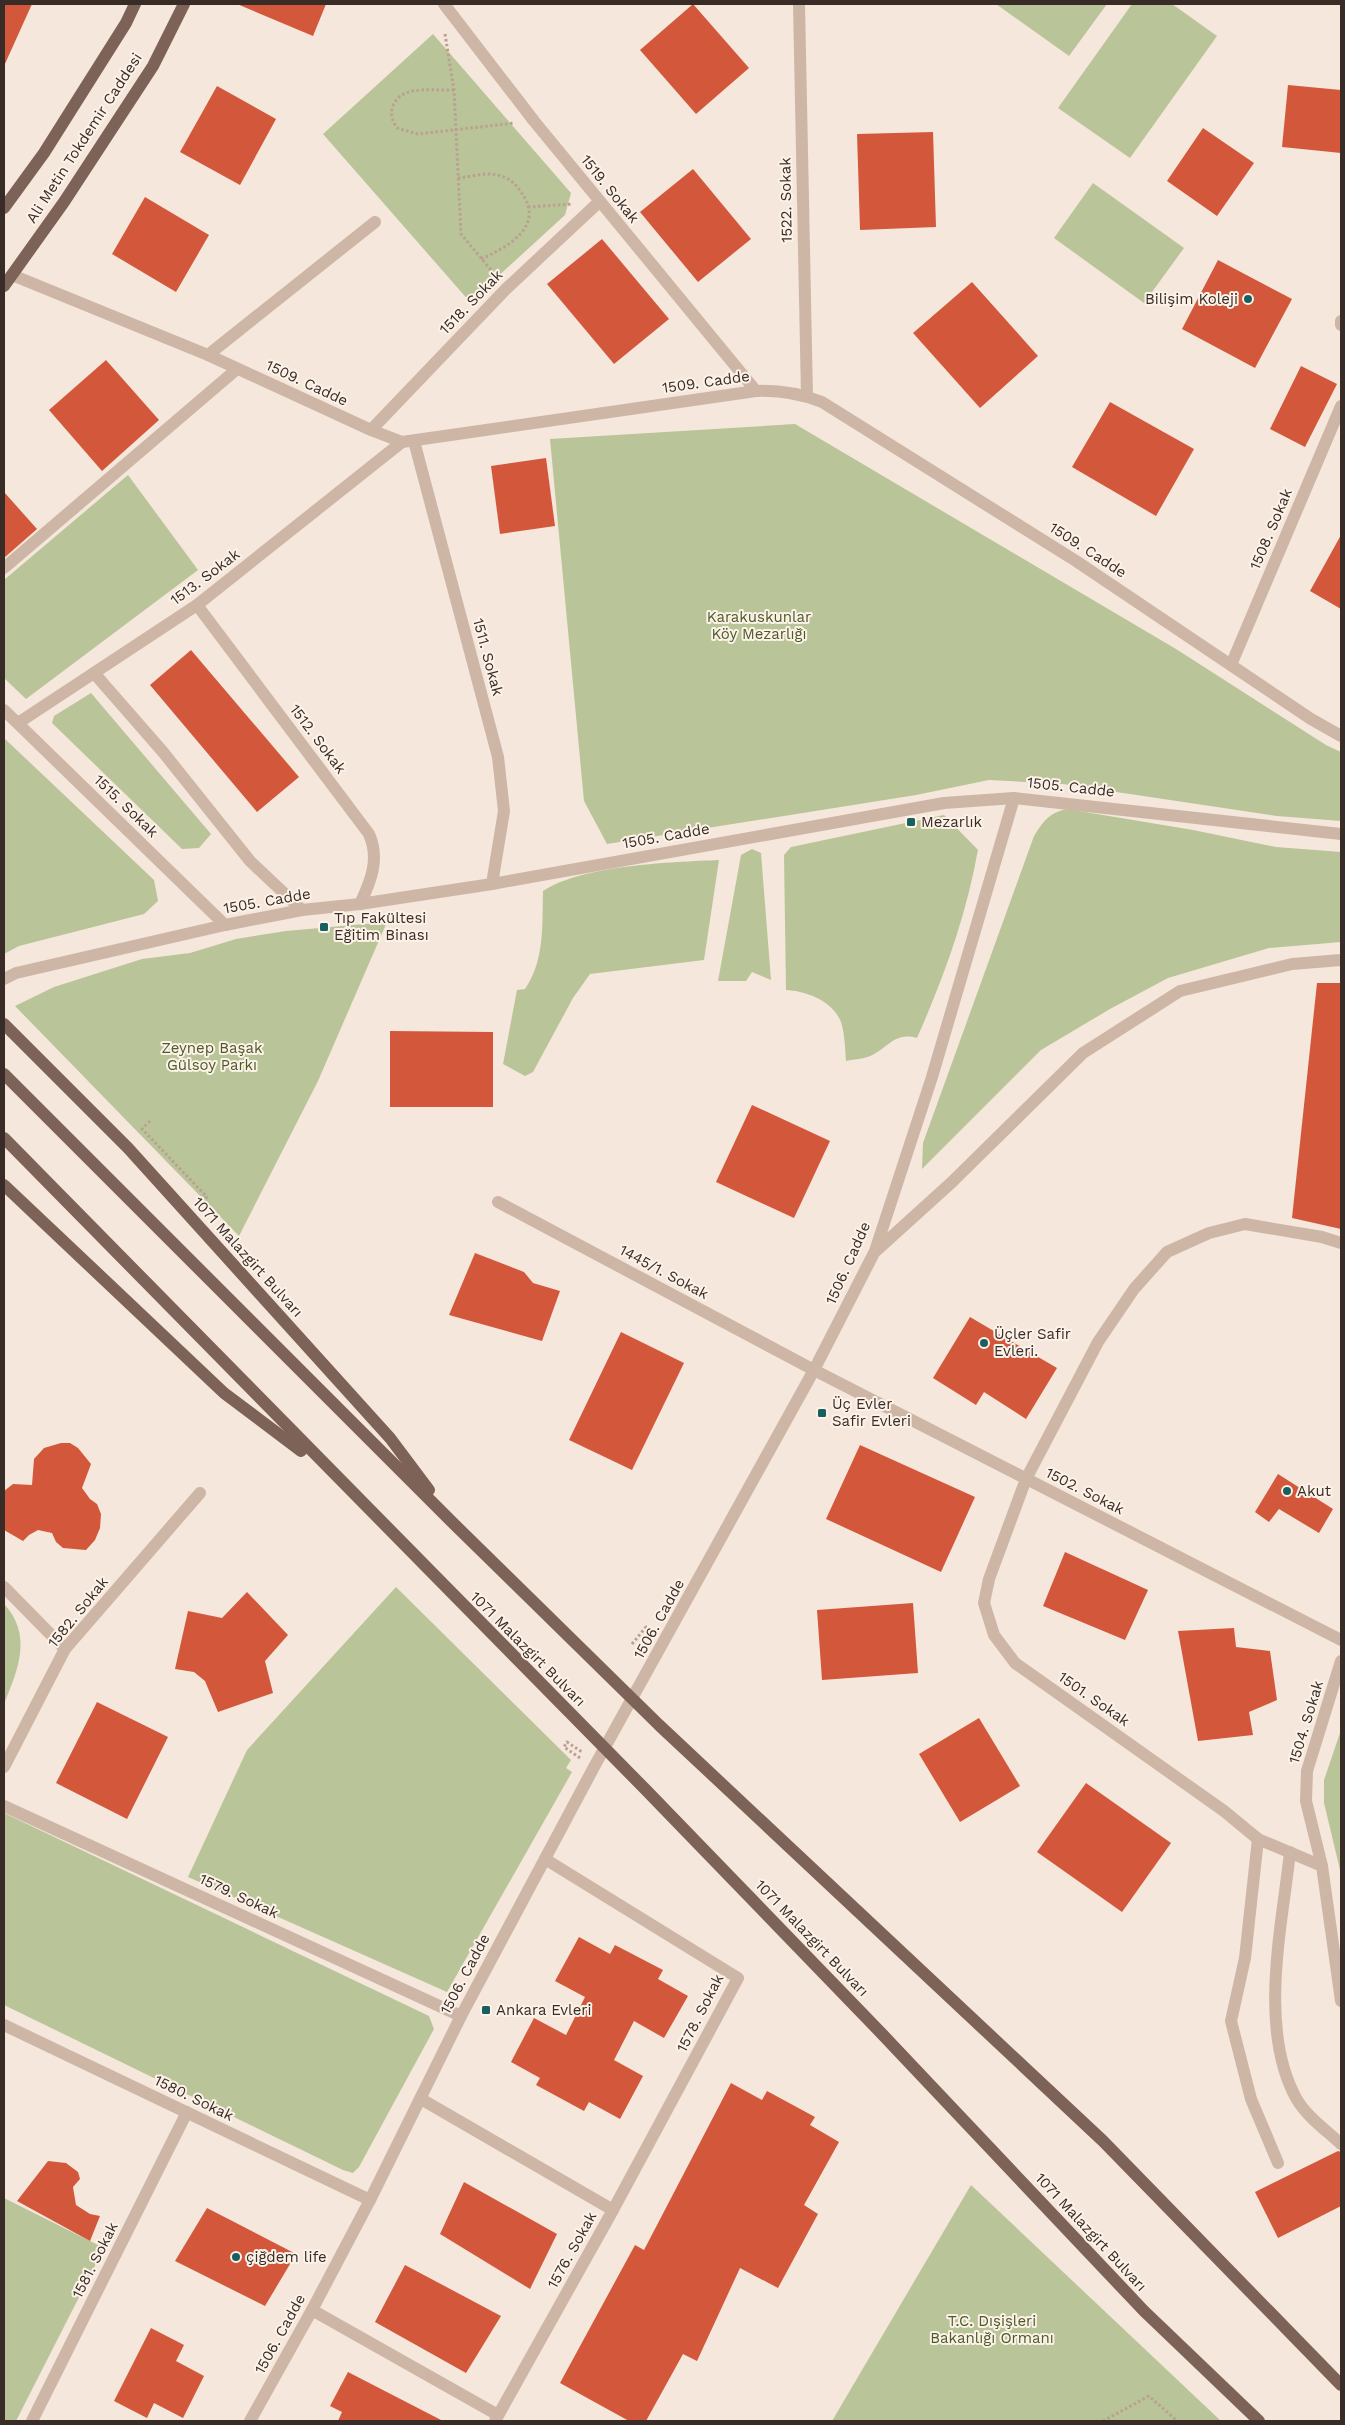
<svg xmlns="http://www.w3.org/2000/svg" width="1345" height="2425" viewBox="0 0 1345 2425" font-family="'Work Sans',sans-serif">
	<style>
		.green { fill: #b9c599 }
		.building { fill: #d3583b }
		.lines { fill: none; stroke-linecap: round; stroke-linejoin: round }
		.path { stroke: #baa090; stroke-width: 3; stroke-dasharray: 2.5 2.5; stroke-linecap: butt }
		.minor { stroke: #ceb6a6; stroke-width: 12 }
		.major { stroke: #7d6257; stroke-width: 12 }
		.poi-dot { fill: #185f60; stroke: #fcf2e8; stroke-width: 2 }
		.labels { text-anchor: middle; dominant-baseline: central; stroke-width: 4; stroke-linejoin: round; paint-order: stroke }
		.street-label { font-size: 15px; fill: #392c27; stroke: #fcf2e8 }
		.poi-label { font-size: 15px; fill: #392c27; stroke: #fcf2e8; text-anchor: start }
		.park-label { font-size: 15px; fill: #4b5b28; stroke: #fcf2e8 }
	</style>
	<rect width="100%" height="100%" fill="#f5e7db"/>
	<g class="green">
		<polygon points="996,4 1107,4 1069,56"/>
		<polygon points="1132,4 1172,4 1217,36 1130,158 1058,108"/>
		<polygon points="433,34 571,193 565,215 470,302 323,134"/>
		<polygon points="1093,183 1184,248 1144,303 1054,238"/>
		<polygon points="795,424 1176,649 1326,745 1341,752 1341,821 1277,816 1063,784 989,780 916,795 607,844 584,801 550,439"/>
		<polygon points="128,475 198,570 26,699 4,678 4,580"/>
		<polygon points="91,693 211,834 199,848 182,849 52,723 54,716"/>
		<polygon points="4,738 154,880 158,901 144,914 19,946 4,954"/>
		<path d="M 1067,809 L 1193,830 L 1276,847 L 1341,852 L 1341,942 L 1269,948 L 1168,978 L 1110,1009 L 1041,1050 L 922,1169 L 923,1143 L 1034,836 C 1043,821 1050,812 1067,809 Z"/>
		<path d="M 944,815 L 978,850 C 966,916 944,977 917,1038 C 896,1032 890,1045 874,1054 C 866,1059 855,1059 846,1061 C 845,1049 845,1035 841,1022 C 833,1001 806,991 786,990 L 784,855 L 791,847 Z"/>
		<polygon points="752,849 761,853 771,980 752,972 746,981 718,981 741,855"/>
		<path d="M 719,860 L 704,960 L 590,974 L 573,998 L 533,1072 L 525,1076 L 503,1064 L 517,990 L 525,989 C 545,960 542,925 543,891 C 582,865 672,862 719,860 Z"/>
		<polygon points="387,922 318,1081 239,1236 15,1006 54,987 142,959 190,953 236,939 286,931"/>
		<polygon points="396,1587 571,1760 566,1768 572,1772 447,1992 188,1877 247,1750"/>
		<path d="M 4,1604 C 33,1635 18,1670 4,1704 Z"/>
		<polygon points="1341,1730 1341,1874 1324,1803 1324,1780"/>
		<polygon points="4,1813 429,2016 434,2029 359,2167 353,2173 343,2170 4,2005"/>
		<polygon points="971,2185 1221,2421 832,2421"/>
		<polygon points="4,2198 104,2248 16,2421 4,2421"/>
	</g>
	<g class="building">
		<polygon points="4,4 32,4 4,66"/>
		<polygon points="237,4 326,4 313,36"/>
		<polygon points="693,4 749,68 696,114 640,50"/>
		<polygon points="1288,85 1341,90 1341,153 1282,147"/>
		<polygon points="217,86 276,119 240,185 180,152"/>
		<polygon points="1203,128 1254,163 1217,216 1167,181"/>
		<polygon points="933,132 936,227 860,230 857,134"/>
		<polygon points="693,169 751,239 698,282 640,212"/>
		<polygon points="145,197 209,235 176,292 112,254"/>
		<polygon points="602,239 669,319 614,364 547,284"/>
		<polygon points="1218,260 1292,299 1255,368 1182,329"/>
		<polygon points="972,282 1038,356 980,408 913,333"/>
		<polygon points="106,360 159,420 102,471 49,410"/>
		<polygon points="1301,366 1337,384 1305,447 1270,429"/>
		<polygon points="1110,402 1194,449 1156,516 1072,467"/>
		<polygon points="546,458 555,526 500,534 491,466"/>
		<polygon points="4,492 37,529 4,558"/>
		<polygon points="1341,535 1341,609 1310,591"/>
		<polygon points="191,650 299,777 257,812 150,685"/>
		<polygon points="1317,983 1341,983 1341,1229 1292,1218"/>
		<polygon points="390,1031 493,1032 493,1107 390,1107"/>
		<polygon points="752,1105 830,1141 794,1218 716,1182"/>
		<polygon points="475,1253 524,1272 533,1283 560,1291 542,1341 449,1315"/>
		<polygon points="970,1317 1057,1368 1026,1419 984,1392 976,1405 933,1378"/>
		<polygon points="621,1332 684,1363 632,1470 569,1440"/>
		<polygon points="61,1443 70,1443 78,1448 91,1464 82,1488 90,1499 97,1504 101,1514 100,1528 95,1540 86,1550 63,1548 56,1542 52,1533 38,1530 29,1535 23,1541 4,1530 4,1491 13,1484 32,1485 34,1459 44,1448"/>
		<polygon points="860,1445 975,1497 941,1572 826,1519"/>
		<polygon points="1278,1474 1333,1509 1319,1533 1279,1509 1269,1522 1255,1512"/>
		<polygon points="1065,1552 1148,1590 1125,1640 1043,1606"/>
		<polygon points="247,1592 288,1635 265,1661 273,1693 218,1712 205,1681 194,1672 175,1669 188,1611 222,1618"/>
		<polygon points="913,1603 918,1673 822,1680 817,1610"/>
		<polygon points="1234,1628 1236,1647 1270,1651 1277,1700 1249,1712 1253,1735 1198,1741 1178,1631"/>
		<polygon points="97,1702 168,1737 127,1819 56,1783"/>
		<polygon points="979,1718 1020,1786 960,1822 919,1754"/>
		<polygon points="1086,1783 1171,1843 1122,1912 1037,1852"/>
		<polygon points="579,1937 610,1954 615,1945 663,1970 658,1979 688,1996 664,2038 634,2021 614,2060 643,2076 620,2119 589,2102 584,2111 536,2085 540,2078 511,2062 534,2018 566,2035 585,1997 555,1981"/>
		<polygon points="731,2083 762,2100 767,2091 815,2117 810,2125 839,2142 804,2205 818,2214 778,2288 740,2268 697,2361 683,2354 646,2421 629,2421 560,2383 635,2245 644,2250"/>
		<polygon points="1338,2151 1341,2152 1341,2206 1278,2238 1255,2192"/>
		<polygon points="48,2161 66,2163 78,2172 80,2179 73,2187 76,2205 90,2214 100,2216 90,2241 17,2201"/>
		<polygon points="464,2182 557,2234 530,2289 440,2234"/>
		<polygon points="207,2208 296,2254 265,2306 175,2261"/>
		<polygon points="405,2265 501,2316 466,2373 375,2322"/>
		<polygon points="151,2328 184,2345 176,2361 204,2376 183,2418 154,2403 147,2418 114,2401"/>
		<polygon points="348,2372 443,2421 338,2421 342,2412 330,2406"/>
	</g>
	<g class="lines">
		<g class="path">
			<polyline points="445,34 454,90 461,234 496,276"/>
			<path d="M 454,90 C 434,91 401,84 393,106 C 390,113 392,121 397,128 L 418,134 L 515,123"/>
			<path d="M 458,178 C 470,177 485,172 497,175 C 508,177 515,183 521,192 C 546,226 508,247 481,259"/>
			<polyline points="528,207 573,204"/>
			<polyline points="150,1121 142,1129 207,1197 200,1203"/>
			<polyline points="632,1644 646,1627 651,1631"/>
			<polyline points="580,1758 564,1747 567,1742 582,1752"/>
			<polyline points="1103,2421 1149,2396 1177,2421"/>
		</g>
		<g class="minor">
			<polyline points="444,4 534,121 756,391"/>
			<polyline points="799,4 807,396"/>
			<path d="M 12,275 L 208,355 L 371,430 L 402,442 L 756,391 C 780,390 799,393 822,402 L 1076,561 L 1311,719 L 1341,736"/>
			<polyline points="1341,321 1341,325"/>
			<polyline points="208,355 375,222"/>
			<polyline points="371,430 506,289 599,202"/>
			<polyline points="414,441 498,757 504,811 492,884"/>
			<polyline points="4,568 237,369"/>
			<path d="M 197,605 L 369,834 C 380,859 371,881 360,904"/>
			<polyline points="1231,665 1341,406"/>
			<polyline points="94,673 163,752 250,861 302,910"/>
			<polyline points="4,710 225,925"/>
			<polyline points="18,723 197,605 402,442"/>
			<polyline points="4,979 16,973 225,925 302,910 360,904 492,884 944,803 1014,798 1341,834"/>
			<polyline points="498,1202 814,1370 1341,1640"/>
			<polyline points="877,1250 952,1182 1083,1053 1180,991 1292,964 1341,960"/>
			<polyline points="4,1587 65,1649"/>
			<polyline points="4,1767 65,1649 200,1493"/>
			<polyline points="4,1806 461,2016"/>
			<polyline points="1258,1839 1245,1958 1231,2021 1251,2099 1278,2163"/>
			<path d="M 1290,1852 C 1282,1927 1258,2028 1296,2098 C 1306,2116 1326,2130 1341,2144"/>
			<polyline points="545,1859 738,1978 613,2210"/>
			<polyline points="1322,1866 1258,1839 1224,1811 1015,1663 994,1635 984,1603 989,1579 1026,1479 1098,1342 1134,1289 1167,1252 1209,1233 1245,1224 1322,1237 1341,1243"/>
			<polyline points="1341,2001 1322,1866 1306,1801 1307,1771 1341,1661"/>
			<polyline points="4,2025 370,2200"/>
			<polyline points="421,2099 613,2210 495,2421"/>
			<polyline points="312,2310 498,2415"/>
			<polyline points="32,2421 187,2112"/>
			<polyline points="250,2421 312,2310 370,2200 461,2016 594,1767 814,1370 875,1251 932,1077 1014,798"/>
		</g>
		<g class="major">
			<polyline points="4,208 44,153 126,23 135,4"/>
			<polyline points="4,286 64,202 153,66 184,4"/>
			<polyline points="4,1024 128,1148 390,1438 429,1490"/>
			<polyline points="4,1074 454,1524 659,1725 1103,2141 1341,2385"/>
			<polyline points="4,1138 646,1790 883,2035 1144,2311 1259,2421"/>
			<polyline points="4,1185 224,1393 301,1451"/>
		</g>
	</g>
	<g class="poi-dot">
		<circle cx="1248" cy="299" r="5"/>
		<rect x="906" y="817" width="10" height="10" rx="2.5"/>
		<rect x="319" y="922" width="10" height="10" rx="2.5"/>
		<circle cx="984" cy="1343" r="5"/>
		<rect x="817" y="1408" width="10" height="10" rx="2.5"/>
		<circle cx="1287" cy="1491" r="5"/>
		<rect x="481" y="2005" width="10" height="10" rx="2.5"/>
		<circle cx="236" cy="2257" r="5"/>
	</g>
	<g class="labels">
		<g class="street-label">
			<text transform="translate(84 138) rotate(-57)">Ali Metin Tokdemir Caddesi</text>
			<text transform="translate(610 189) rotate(51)">1519. Sokak</text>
			<text transform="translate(786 200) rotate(-91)">1522. Sokak</text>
			<text transform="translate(471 302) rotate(-46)">1518. Sokak</text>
			<text transform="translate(706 382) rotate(-8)">1509. Cadde</text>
			<text transform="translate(307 383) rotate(25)">1509. Cadde</text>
			<text transform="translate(1271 529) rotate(-67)">1508. Sokak</text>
			<text transform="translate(1088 550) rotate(33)">1509. Cadde</text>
			<text transform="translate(205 577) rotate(-37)">1513. Sokak</text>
			<text transform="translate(488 657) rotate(75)">1511. Sokak</text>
			<text transform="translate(318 739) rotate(53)">1512. Sokak</text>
			<text transform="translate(1071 787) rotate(6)">1505. Cadde</text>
			<text transform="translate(126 806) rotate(44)">1515. Sokak</text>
			<text transform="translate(666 836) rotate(-10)">1505. Cadde</text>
			<text transform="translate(267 901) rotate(-10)">1505. Cadde</text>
			<text transform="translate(248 1257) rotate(48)">1071 Malazgirt Bulvarı</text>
			<text transform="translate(848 1263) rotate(-66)">1506. Cadde</text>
			<text transform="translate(664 1272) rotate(28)">1445/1. Sokak</text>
			<text transform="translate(1085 1491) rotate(27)">1502. Sokak</text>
			<text transform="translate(78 1612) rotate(-51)">1582. Sokak</text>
			<text transform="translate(659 1619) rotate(-61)">1506. Cadde</text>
			<text transform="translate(528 1649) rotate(45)">1071 Malazgirt Bulvarı</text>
			<text transform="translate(1094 1699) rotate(35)">1501. Sokak</text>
			<text transform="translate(1306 1722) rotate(-73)">1504. Sokak</text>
			<text transform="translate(239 1896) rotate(25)">1579. Sokak</text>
			<text transform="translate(812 1938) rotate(46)">1071 Malazgirt Bulvarı</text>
			<text transform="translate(465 1974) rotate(-62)">1506. Cadde</text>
			<text transform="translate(700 2013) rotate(-63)">1578. Sokak</text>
			<text transform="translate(194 2098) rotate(26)">1580. Sokak</text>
			<text transform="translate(1091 2232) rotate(47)">1071 Malazgirt Bulvarı</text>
			<text transform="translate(572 2250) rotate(-61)">1576. Sokak</text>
			<text transform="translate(95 2260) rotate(-63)">1581. Sokak</text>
			<text transform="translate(280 2334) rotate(-61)">1506. Cadde</text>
		</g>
		<g class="poi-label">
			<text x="1238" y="299" text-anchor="end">Bilişim Koleji</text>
			<text x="921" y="822">Mezarlık</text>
			<text x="334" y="918">Tıp Fakültesi<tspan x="334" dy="17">Eğitim Binası</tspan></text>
			<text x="994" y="1334">Üçler Safir<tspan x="994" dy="17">Evleri.</tspan></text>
			<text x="832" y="1404">Üç Evler<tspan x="832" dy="17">Safir Evleri</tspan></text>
			<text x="1297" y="1491">Akut</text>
			<text x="496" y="2010">Ankara Evleri</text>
			<text x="246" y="2257">çiğdem life</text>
		</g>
		<g class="park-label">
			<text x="759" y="617">Karakuskunlar<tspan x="759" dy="17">Köy Mezarlığı</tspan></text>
			<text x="212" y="1048">Zeynep Başak<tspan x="212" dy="17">Gülsoy Parkı</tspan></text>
			<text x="992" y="2321">T.C. Dışişleri<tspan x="992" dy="17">Bakanlığı Ormanı</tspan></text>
		</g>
	</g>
	<rect width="1345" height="2425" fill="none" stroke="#392c27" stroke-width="10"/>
</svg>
